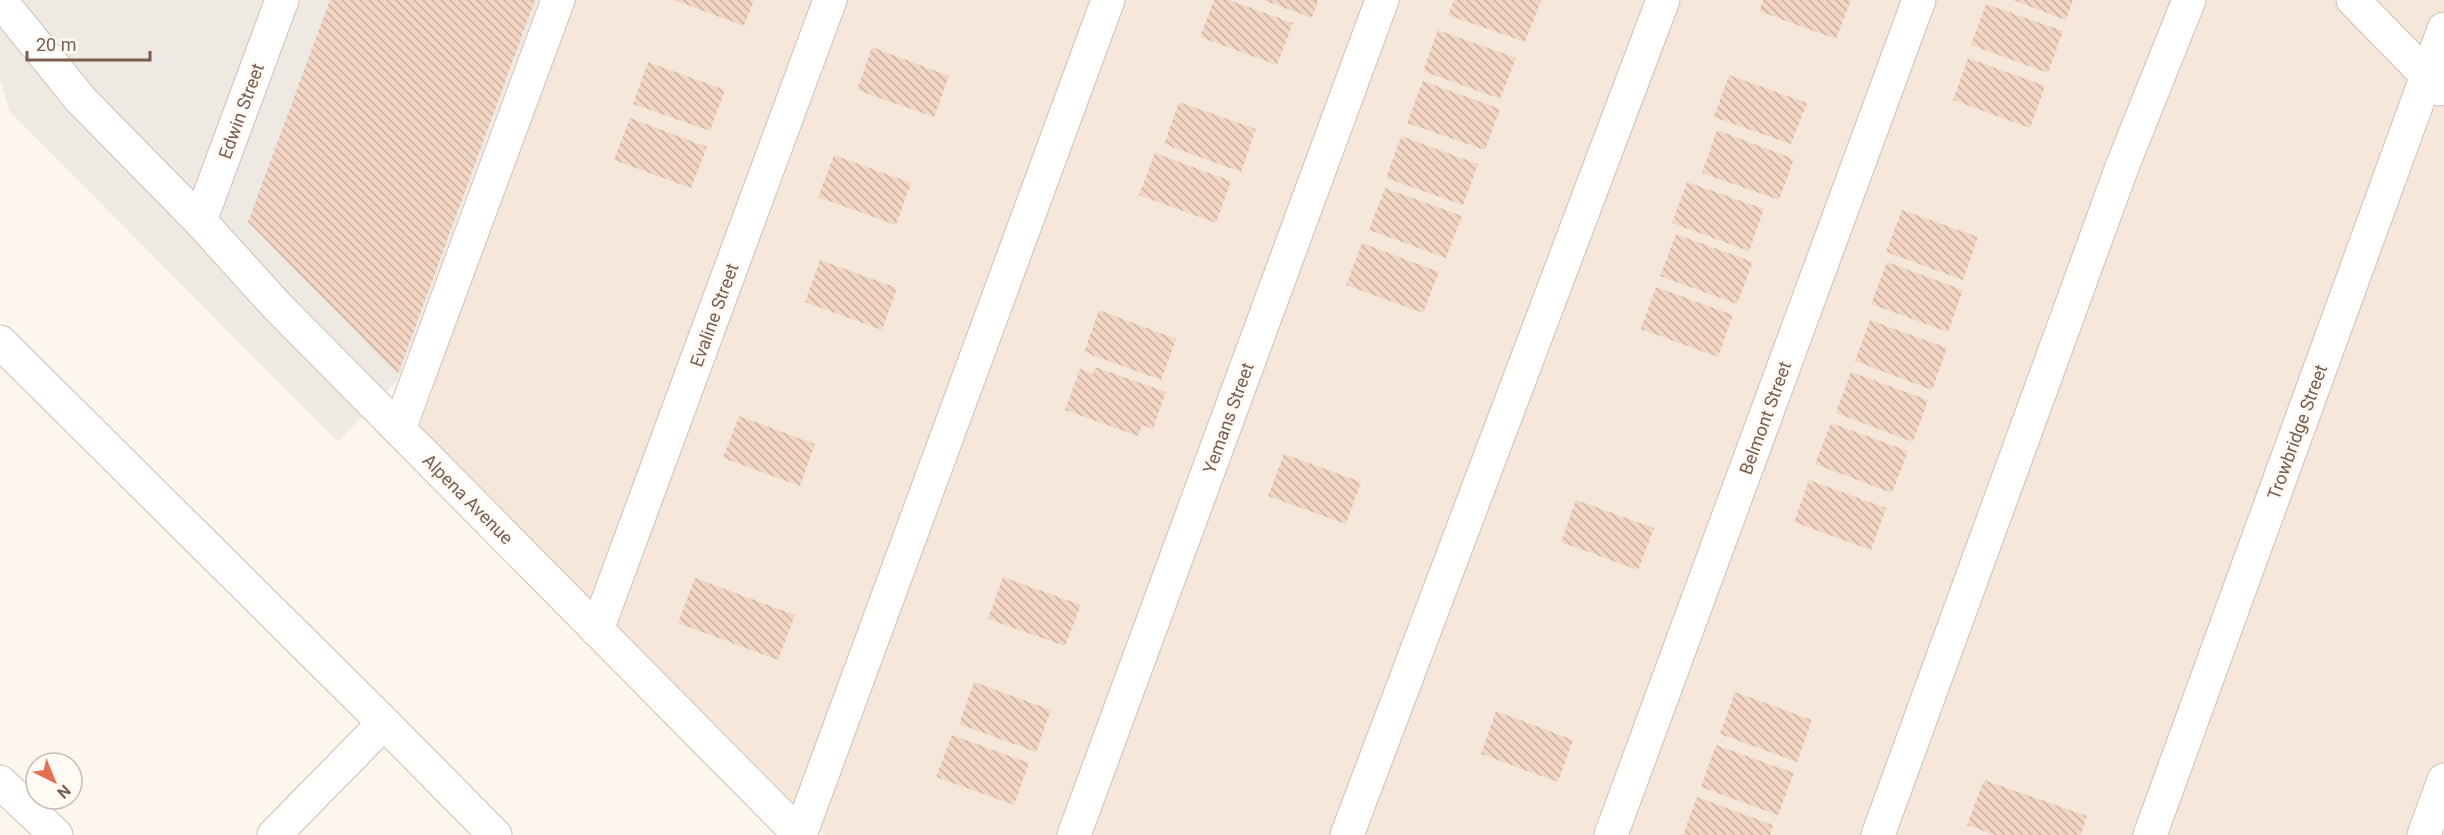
<svg xmlns="http://www.w3.org/2000/svg" width="2444" height="835" viewBox="0 0 2444 835" font-family="Roboto,sans-serif">
	<style>
		.residential { fill: #f5e8da }
		.industrial { fill: #efe9e4 }
		.building { fill: url(#building-back-hatch) }
		.lines { fill: none; stroke-linecap: round; stroke-linejoin: round }
		.minor-casing { stroke: #d1beb0; stroke-width: 35 }
		.minor { stroke: #fff; stroke-width: 33 }
		.labels { text-anchor: middle; dominant-baseline: central; stroke-width: 6; stroke-linejoin: round; paint-order: stroke }
		.street-label { font-size: 18px; fill: #7a5c4d; stroke: #fffaf3 }
	</style>
	<defs>
		<pattern id="building-back-hatch" width="6" height="6" patternUnits="userSpaceOnUse" patternTransform="scale(1.5)"><rect width="6" height="6" fill="#f3d5c3"/><path d="M-1 5l2 2M0 0l6 6M5-1l2 2" fill="none" stroke="#cab0a1"/></pattern>
	</defs>
	<rect width="100%" height="100%" fill="#fdf6ec"/>
	<polygon class="residential" points="575,0 2444,0 2444,835 825,835 419,426"/>
	<polygon class="industrial" points="0,0 539,0 398,380 338,442 10,112 0,80"/>
	<g class="building">
		<polygon points="330,0 535,0 398,374 248,222"/>
		<polygon points="674,0 754,0 744,26"/>
		<polygon points="1214,0 1229,0 1293,23 1277,65 1200,37"/>
		<polygon points="1263,0 1318,0 1312,18"/>
		<polygon points="1454,0 1538,0 1541,1 1525,42 1448,15"/>
		<polygon points="1763,0 1851,0 1836,39 1759,11"/>
		<polygon points="2013,0 2073,0 2066,20"/>
		<polygon points="1986,4 2063,31 2048,73 1971,45"/>
		<polygon points="1438,30 1516,58 1500,99 1423,71"/>
		<polygon points="872,47 949,76 934,117 857,90"/>
		<polygon points="1968,58 2045,86 2030,128 1953,100"/>
		<polygon points="648,62 725,90 710,131 633,104"/>
		<polygon points="1729,75 1807,103 1791,144 1714,117"/>
		<polygon points="1423,81 1500,109 1485,150 1407,123"/>
		<polygon points="1179,102 1256,129 1241,172 1164,144"/>
		<polygon points="630,118 707,147 691,188 614,160"/>
		<polygon points="1717,130 1794,159 1779,200 1702,173"/>
		<polygon points="1401,136 1478,164 1463,205 1386,178"/>
		<polygon points="1155,153 1231,181 1216,223 1139,195"/>
		<polygon points="834,155 911,183 896,225 818,197"/>
		<polygon points="1687,182 1764,209 1749,251 1672,223"/>
		<polygon points="1385,188 1462,216 1446,258 1369,230"/>
		<polygon points="1902,210 1978,237 1963,280 1886,252"/>
		<polygon points="1676,234 1753,262 1737,304 1660,276"/>
		<polygon points="1362,243 1439,272 1423,313 1346,285"/>
		<polygon points="820,260 897,288 882,330 805,302"/>
		<polygon points="1887,262 1963,290 1948,332 1871,304"/>
		<polygon points="1656,287 1733,315 1718,357 1641,329"/>
		<polygon points="1099,310 1176,339 1161,380 1084,352"/>
		<polygon points="1870,320 1947,348 1932,390 1855,361"/>
		<polygon points="1095,367 1166,392 1153,429 1142,425 1138,436 1065,410 1080,369 1093,374"/>
		<polygon points="1851,372 1928,400 1913,442 1836,413"/>
		<polygon points="739,416 815,444 800,486 723,458"/>
		<polygon points="1831,423 1908,451 1892,493 1815,464"/>
		<polygon points="1284,454 1361,482 1346,524 1268,496"/>
		<polygon points="1809,480 1886,508 1871,550 1794,522"/>
		<polygon points="1576,500 1654,528 1638,570 1561,542"/>
		<polygon points="1003,577 1081,605 1065,646 988,619"/>
		<polygon points="695,578 795,615 778,660 678,623"/>
		<polygon points="974,682 1051,710 1036,752 959,724"/>
		<polygon points="1735,692 1812,720 1797,762 1720,734"/>
		<polygon points="1496,711 1573,740 1558,782 1481,754"/>
		<polygon points="952,735 1029,763 1014,805 936,777"/>
		<polygon points="1716,745 1794,773 1778,815 1701,787"/>
		<polygon points="1984,780 2087,816 2081,835 1995,835 1967,825"/>
		<polygon points="1697,797 1773,825 1770,835 1683,835"/>
	</g>
	<g class="lines">
		<g class="minor-casing">
			<g id="minor">
				<polyline points="0,0 81,100 200,221 277,306 800,835"/>
				<polyline points="2353,0 2440,89"/>
				<polyline points="200,221 282,0"/>
				<polyline points="0,342 384,723"/>
				<polyline points="399,429 558,0"/>
				<polyline points="597,630 830,0"/>
				<polyline points="0,782 56,835"/>
				<polyline points="274,835 384,723 495,835"/>
				<polyline points="800,835 1108,0"/>
				<polyline points="1074,835 1382,0"/>
				<polyline points="1347,835 1663,0"/>
				<polyline points="1611,835 1919,0"/>
				<polyline points="1878,835 2122,167 2189,0"/>
				<polyline points="2150,835 2444,29"/>
				<polyline points="2424,835 2444,780"/>
			</g>
		</g>
		<use href="#minor" class="minor"/>
	</g>
	<g class="labels">
		<g class="street-label">
			<text transform="translate(241 111) rotate(-70)">Edwin Street</text>
			<text transform="translate(714 315) rotate(-70)">Evaline Street</text>
			<text transform="translate(1228 418) rotate(-70)">Yemans Street</text>
			<text transform="translate(1765 418) rotate(-70)">Belmont Street</text>
			<text transform="translate(2297 432) rotate(-70)">Trowbridge Street</text>
			<text transform="translate(468 499) rotate(45)">Alpena Avenue</text>
		</g>
	</g>
	<g transform="translate(54 781) rotate(137)"><circle r="28" fill="#fffaf3" stroke="#cabbb1" stroke-width="1.5"/>
	<path d="M0-4.5L10 22L0 15L-10 22Z" fill="#e76f51"/>
	<text y="-9" font-size="16" font-weight="bold" text-anchor="middle" fill="#7a5c4d">N</text>
	</g>
	<path d="M27 51v9h123v-9" fill="none" stroke="#7a5c4d" stroke-width="3"/>
	<text x="36" y="51" font-size="18" fill="#7a5c4d" stroke="#fffaf3" stroke-width="4.5" paint-order="stroke">20 m</text>
</svg>
